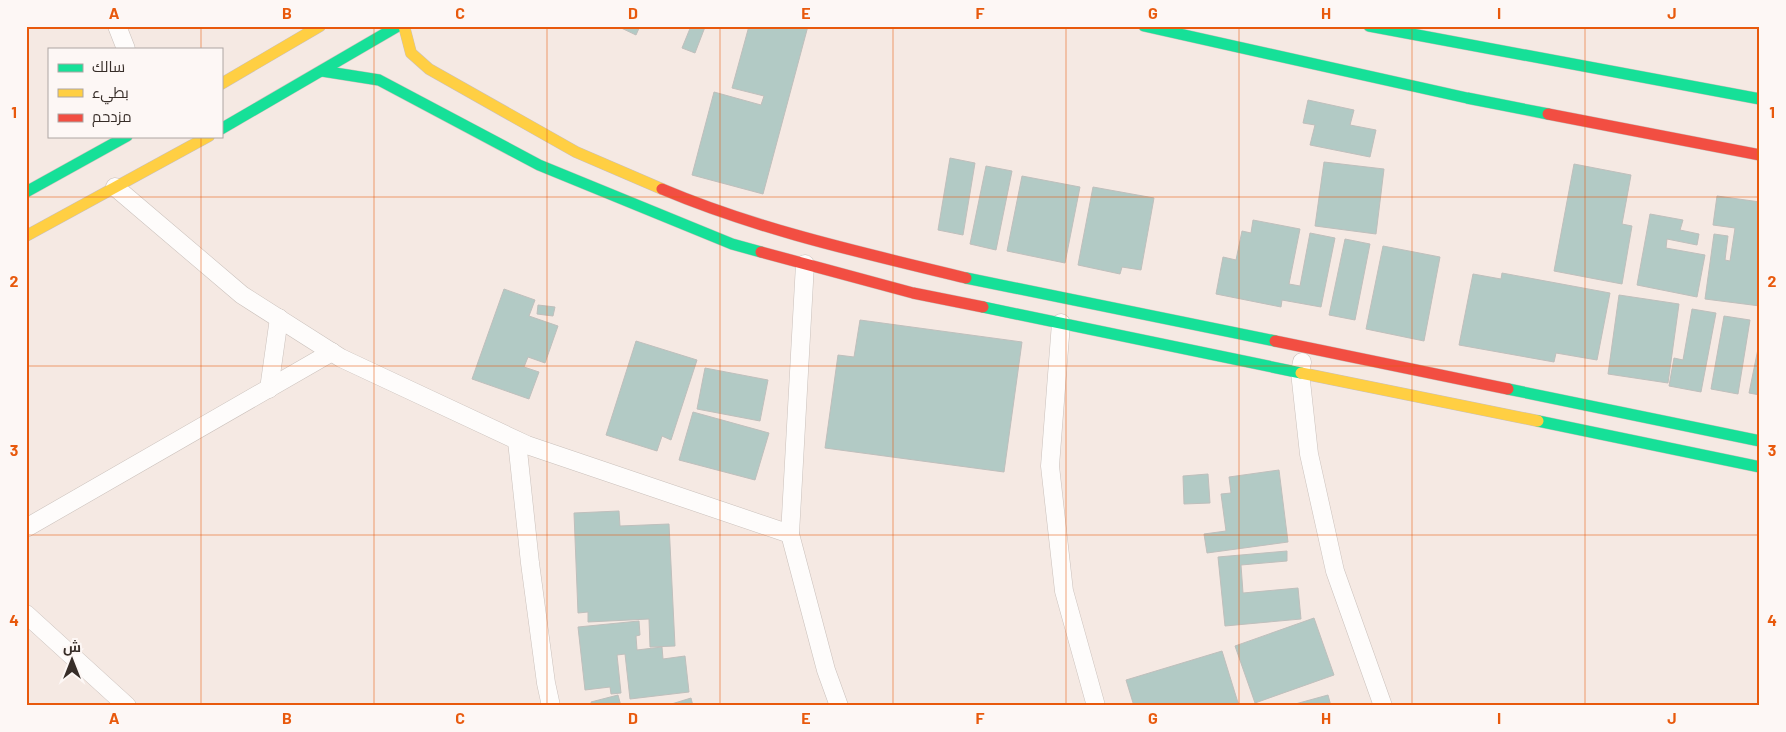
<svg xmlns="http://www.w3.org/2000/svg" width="1786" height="732" viewBox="0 0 1786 732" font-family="Barlow,Cairo,sans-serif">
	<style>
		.building { fill: #b2cac5; stroke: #bfbfbc }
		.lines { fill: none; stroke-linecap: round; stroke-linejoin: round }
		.street-casing { stroke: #cac0bb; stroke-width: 19 }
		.fast-casing { stroke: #cac0bb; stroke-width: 12 }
		.slow-casing { stroke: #cac0bb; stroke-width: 12 }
		.jam-casing { stroke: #cac0bb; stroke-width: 12 }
		.street { stroke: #fefcfb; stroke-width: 18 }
		.fast { stroke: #16e098; stroke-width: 11 }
		.slow { stroke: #ffcf43; stroke-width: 11 }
		.jam { stroke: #f24e42; stroke-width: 11 }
		.grid { fill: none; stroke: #e8590c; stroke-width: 1; stroke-opacity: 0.55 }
		.neatline { fill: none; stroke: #e8590c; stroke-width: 2 }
		.grid-label { font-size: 16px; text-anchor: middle; font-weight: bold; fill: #e8590c }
	</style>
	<rect width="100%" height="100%" fill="#f5e9e3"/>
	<g class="building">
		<polygon points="617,26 640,26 636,35"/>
		<polygon points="691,26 705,27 695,53 682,48"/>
		<polygon points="749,26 808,26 763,194 692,175 714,92 761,105 764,96 732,88"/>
		<polygon points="1308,100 1354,110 1350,125 1376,130 1370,157 1310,145 1315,125 1303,123"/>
		<polygon points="950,158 975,163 963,235 938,230"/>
		<polygon points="1324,162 1384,169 1376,234 1315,226"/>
		<polygon points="1574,164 1631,175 1622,224 1632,226 1622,284 1554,271"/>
		<polygon points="986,166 1012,171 996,250 970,244"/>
		<polygon points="1022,176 1080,187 1065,263 1007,251"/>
		<polygon points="1093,187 1154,198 1141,270 1122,267 1120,274 1078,265"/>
		<polygon points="1717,196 1760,202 1760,306 1705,299 1714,234 1728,236 1725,260 1730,261 1735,228 1713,225"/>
		<polygon points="1650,214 1683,220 1680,230 1699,234 1697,245 1667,239 1666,248 1705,255 1697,297 1637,285"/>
		<polygon points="1253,220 1300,229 1289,284 1300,286 1310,233 1335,238 1321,307 1282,300 1281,307 1216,294 1223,257 1236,260 1242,231 1251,233"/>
		<polygon points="1345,239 1370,244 1355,320 1329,315"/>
		<polygon points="1383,246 1440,257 1424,341 1366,329"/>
		<polygon points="1502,273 1610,293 1597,360 1556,353 1554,362 1459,345 1473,274 1501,279"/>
		<polygon points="504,289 535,300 529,316 558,326 545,363 528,357 524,367 539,372 529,399 472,379"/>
		<polygon points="1619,295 1679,304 1668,383 1608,374"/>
		<polygon points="538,305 555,307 553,316 537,314"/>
		<polygon points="1692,309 1716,313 1701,392 1669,386 1674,358 1683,360"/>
		<polygon points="1724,316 1750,320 1738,394 1711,389"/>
		<polygon points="860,320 1022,342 1004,472 825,448 838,355 854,357"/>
		<polygon points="1760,339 1760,395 1749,393"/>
		<polygon points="636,341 697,360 671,440 662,436 657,451 606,435"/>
		<polygon points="705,368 768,380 760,421 697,409"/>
		<polygon points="693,412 769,433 755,480 679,460"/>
		<polygon points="1279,470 1288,542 1207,553 1204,534 1226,531 1221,494 1231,493 1229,477"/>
		<polygon points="1208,474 1210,503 1184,504 1183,476"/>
		<polygon points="619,511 620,526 669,524 675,646 650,647 649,619 588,622 588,612 578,613 574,513"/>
		<polygon points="1287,551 1287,561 1241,565 1243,593 1298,588 1301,619 1225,626 1218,557"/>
		<polygon points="1314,618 1334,675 1255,703 1235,646"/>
		<polygon points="639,621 640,635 636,636 637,650 662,647 663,659 685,656 689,692 630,699 625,654 617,655 621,693 611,694 610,687 585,690 578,627"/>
		<polygon points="1222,651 1239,706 1134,706 1126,680"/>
		<polygon points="618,695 621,706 592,706 591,702"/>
		<polygon points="1328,695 1331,706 1288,706"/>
		<polygon points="691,698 693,706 665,706"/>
	</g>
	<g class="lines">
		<g class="street-casing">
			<g id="street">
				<polyline points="117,26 126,49"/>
				<polyline points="115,187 242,295 341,358 527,445 790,534"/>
				<polyline points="805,264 790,534 826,670 839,706"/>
				<polyline points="1061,323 1050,466 1064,591 1096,706"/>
				<polyline points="1302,362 1300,372 1309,454 1335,571 1383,706"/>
				<polyline points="269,389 279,318"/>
				<polyline points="517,441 530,563 546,683 551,706"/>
				<polyline points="26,528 332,352"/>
				<polyline points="26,614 127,706"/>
			</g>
		</g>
		<g class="fast-casing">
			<g id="fast">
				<polyline points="1144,26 1467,98 1548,114"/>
				<polyline points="1369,26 1760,99"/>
				<polyline points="322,71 379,80 539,165 732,244 761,252"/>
				<polyline points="221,129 398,26"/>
				<polyline points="26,192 127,136"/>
				<polyline points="966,278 1275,341"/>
				<polyline points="983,307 1301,373"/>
				<polyline points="1508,389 1760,441"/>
				<polyline points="1538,421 1760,467"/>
			</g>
		</g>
		<g class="slow-casing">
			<g id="slow">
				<polyline points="404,26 411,53 429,69 576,152 662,189"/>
				<polyline points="221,84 320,26"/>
				<polyline points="26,236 209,136"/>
				<polyline points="1301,373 1538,421"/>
			</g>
		</g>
		<g class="jam-casing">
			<g id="jam">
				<polyline points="1548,114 1760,155"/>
				<path d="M 662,189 C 759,230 863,253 966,278"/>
				<polyline points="761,252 913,293 983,307"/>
				<polyline points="1275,341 1508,389"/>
			</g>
		</g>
		<use href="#street" class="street"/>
		<use href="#fast" class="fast"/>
		<use href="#slow" class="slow"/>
		<use href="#jam" class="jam"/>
	</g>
	<path class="grid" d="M 201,26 L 201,49M 374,26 L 374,706M 547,26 L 547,706M 720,26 L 720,706M 893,26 L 893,706M 1066,26 L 1066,706M 1239,26 L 1239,706M 1412,26 L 1412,706M 1585,26 L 1585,706M 201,136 L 201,706M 26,197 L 1760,197M 26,366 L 1760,366M 26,535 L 1760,535"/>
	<rect width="1786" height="732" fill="none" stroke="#fdf7f5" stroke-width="55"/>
	<rect x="48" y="48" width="175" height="90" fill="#fdf7f5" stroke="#aea6a3"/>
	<rect x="58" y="64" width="25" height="8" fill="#16e098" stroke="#aea6a3"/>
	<text x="92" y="72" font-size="15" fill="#372d28">سالك</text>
	<rect x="58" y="89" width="25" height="8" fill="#ffcf43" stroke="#aea6a3"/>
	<text x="92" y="98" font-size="15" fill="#372d28">بطيء</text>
	<rect x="58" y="114" width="25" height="8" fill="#f24e42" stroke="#aea6a3"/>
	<text x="92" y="122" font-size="15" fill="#372d28">مزدحم</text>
	<g transform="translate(72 660)" stroke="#fdf7f5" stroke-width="4" paint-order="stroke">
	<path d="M0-4L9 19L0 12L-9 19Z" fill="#372d28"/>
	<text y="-8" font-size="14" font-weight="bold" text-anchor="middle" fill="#372d28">ش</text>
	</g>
	<rect x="28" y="28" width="1730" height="676" class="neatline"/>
	<g class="grid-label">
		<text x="114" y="19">A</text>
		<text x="287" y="19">B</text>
		<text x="460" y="19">C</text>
		<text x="633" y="19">D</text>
		<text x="806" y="19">E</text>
		<text x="980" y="19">F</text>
		<text x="1153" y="19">G</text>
		<text x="1326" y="19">H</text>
		<text x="1499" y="19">I</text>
		<text x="1672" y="19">J</text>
		<text x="14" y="118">1</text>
		<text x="1772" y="118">1</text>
		<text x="14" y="287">2</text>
		<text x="1772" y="287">2</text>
		<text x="14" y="456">3</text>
		<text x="1772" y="456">3</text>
		<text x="14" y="626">4</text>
		<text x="1772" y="626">4</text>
		<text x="114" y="724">A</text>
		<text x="287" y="724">B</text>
		<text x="460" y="724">C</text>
		<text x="633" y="724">D</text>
		<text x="806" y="724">E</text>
		<text x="980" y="724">F</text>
		<text x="1153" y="724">G</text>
		<text x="1326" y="724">H</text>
		<text x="1499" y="724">I</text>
		<text x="1672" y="724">J</text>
	</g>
</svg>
